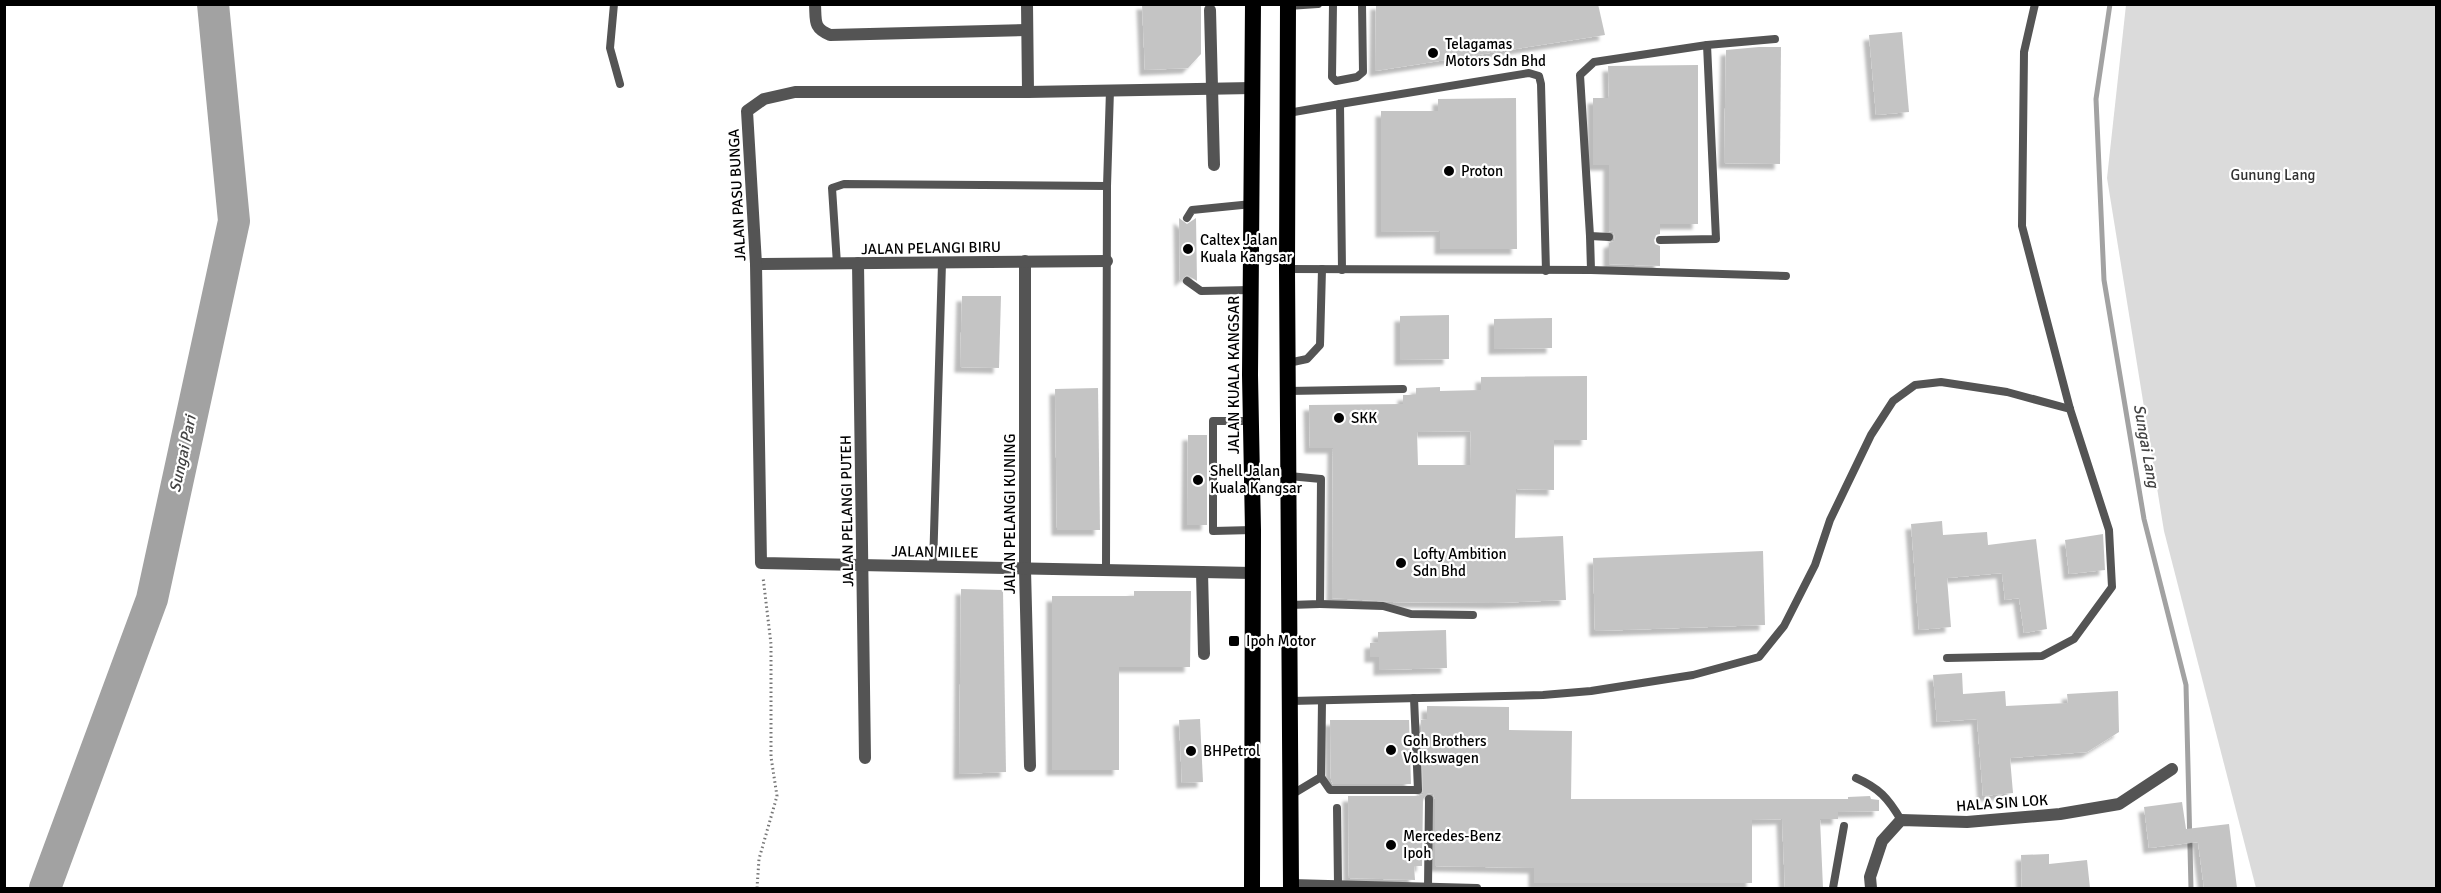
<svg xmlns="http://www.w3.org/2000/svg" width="2441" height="893" viewBox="0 0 2441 893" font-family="Signika,sans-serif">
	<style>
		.green { fill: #dbdbdb }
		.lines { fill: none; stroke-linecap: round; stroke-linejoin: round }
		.stream { stroke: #a2a2a2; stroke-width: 5 }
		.river { stroke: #a2a2a2; stroke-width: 32 }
		.building { fill: #c4c4c4; fill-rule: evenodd; filter: url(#shadow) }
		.path { stroke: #767676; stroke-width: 3; stroke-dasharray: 1.5 3; stroke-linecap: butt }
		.service { stroke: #545454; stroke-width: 8 }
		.minor { stroke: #545454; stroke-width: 12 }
		.trunk { stroke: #000; stroke-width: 16 }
		.poi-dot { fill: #000; stroke: #fff; stroke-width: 2 }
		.labels { text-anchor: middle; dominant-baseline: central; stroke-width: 4.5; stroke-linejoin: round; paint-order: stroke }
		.poi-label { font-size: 15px; fill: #000; stroke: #fff; text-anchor: start }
		.park-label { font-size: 15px; fill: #323232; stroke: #fff }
		.street-label { font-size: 15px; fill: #000; stroke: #fff }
		.water-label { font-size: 16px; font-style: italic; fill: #434343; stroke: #fff }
	</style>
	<defs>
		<filter id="shadow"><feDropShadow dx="-5.5" dy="5.5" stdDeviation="1.5" flood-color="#0004"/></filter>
	</defs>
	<rect width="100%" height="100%" fill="#fff"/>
	<polygon class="green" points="2126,5 2436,5 2436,888 2256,888 2164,531 2107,178"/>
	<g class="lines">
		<polyline class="stream" points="2110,4 2096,99 2104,280 2144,519 2186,685 2191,888"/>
		<polyline class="river" points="45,888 152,599 234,221 213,4"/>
	</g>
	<g class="building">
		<polygon points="1142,4 1201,4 1201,54 1188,68 1145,70"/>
		<polygon points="1376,4 1598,4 1605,35 1375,71"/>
		<polygon points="1902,32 1909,112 1876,115 1869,35"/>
		<polygon points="1759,47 1781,47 1780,164 1724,163 1726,50"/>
		<polygon points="1698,65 1698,224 1660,224 1660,234 1656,235 1654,240 1655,244 1660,246 1660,266 1609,264 1609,243 1614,241 1615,237 1613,232 1609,231 1609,165 1593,165 1593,98 1609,98 1608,66"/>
		<polygon points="1516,98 1517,249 1440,249 1440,231 1381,232 1381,111 1438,111 1438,99"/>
		<polygon points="1179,218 1187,224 1196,218 1197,281 1187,275 1180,281"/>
		<polygon points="962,296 1001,296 999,368 960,367"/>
		<polygon points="1449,315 1449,359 1400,360 1400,316"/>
		<polygon points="1552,318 1552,348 1494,349 1494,319"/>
		<path d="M 1587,376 L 1587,440 L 1554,440 L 1554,490 L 1516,489 L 1515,538 L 1563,536 L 1566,600 L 1494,603 L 1392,602 L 1332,598 L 1333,448 L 1310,448 L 1309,405 L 1403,404 L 1403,395 L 1416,395 L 1416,388 L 1440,387 L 1440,391 L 1481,390 L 1481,377 ZM 1471,431 L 1470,465 L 1418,465 L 1417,432 Z"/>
		<polygon points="1098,388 1100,530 1057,530 1055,389"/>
		<polygon points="1188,435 1207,435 1207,525 1187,525"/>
		<polygon points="1942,521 1943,535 1987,532 1988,545 2036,539 2047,629 2024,633 2019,598 2005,600 2002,573 1947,578 1951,627 1919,630 1911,524"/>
		<polygon points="2103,534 2105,570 2069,574 2065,540"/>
		<polygon points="1763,551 1765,625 1595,631 1593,558"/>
		<polygon points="961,589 1003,590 1006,772 959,774"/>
		<polygon points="1134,591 1191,591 1190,667 1119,667 1119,770 1052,770 1052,596 1134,596"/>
		<polygon points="1446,630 1447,668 1379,670 1379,657 1370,657 1370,643 1378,642 1378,632"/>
		<polygon points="1962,673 1963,694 2005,691 2006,706 2068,703 2067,694 2118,691 2119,732 2087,752 2010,758 2013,793 1983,796 1977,719 1937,722 1933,675"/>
		<polygon points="1427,706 1509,707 1509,730 1572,731 1571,799 1848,799 1848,797 1870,796 1871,799 1879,800 1879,811 1838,812 1838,819 1820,819 1823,888 1785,888 1782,819 1752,820 1752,883 1534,883 1534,868 1435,866 1435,799 1433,794 1428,793 1423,799 1422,866 1414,866 1415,880 1349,878 1348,796 1418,796 1423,794 1421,720 1427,719"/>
		<polygon points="1200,719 1203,782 1182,783 1179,720"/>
		<polygon points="1330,720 1409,720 1411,784 1333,784 1331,780"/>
		<polygon points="2182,802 2186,829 2229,824 2237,888 2204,888 2198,842 2149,848 2144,807"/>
		<polygon points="2049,854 2049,864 2087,860 2090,888 2022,888 2021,855"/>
	</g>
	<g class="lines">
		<polyline class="path" points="757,888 759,859 777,796 771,757 771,644 763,577"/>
		<g class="service">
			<polyline points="614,4 610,48 620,84"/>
			<polyline points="1333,4 1332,77 1336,81 1357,77 1363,72 1362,4"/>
			<polyline points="1288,6 1318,4"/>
			<polyline points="1707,45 1775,39"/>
			<polyline points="1340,104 1529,73 1539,76 1541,84 1546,271"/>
			<polyline points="1288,113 1340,104 1342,270"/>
			<polyline points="1107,186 1110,90"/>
			<polyline points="1187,218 1192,210 1252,204"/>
			<polyline points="1590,236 1580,75 1594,62 1707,45 1716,239 1660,240"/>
			<polyline points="837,264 832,188 844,184 1107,186 1106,571"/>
			<polyline points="1287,269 1591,270 1786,276"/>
			<polyline points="1591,270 1590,236 1609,237"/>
			<polyline points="1187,281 1201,291 1251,290"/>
			<polyline points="1288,363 1307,359 1320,345 1322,269"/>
			<polyline points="1288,391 1403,389"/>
			<polyline points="1252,421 1213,421 1213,531 1253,530"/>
			<polyline points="1289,476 1321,479 1320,604 1290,605"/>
			<polyline points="933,567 942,263"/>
			<polyline points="1320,604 1383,606 1411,614 1473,615"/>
			<polyline points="1947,658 2042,656 2074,639 2112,587 2109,530 2070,409 2022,226 2024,52 2035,4"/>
			<polyline points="1291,701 1543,695 1591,691 1693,675 1759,657 1784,626 1815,565 1830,520 1871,435 1893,401 1915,385 1941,382 2007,392 2070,409"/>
			<polyline points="1321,777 1330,790 1418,790 1414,698"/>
			<path d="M 1856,778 C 1879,788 1888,798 1901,820"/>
			<polyline points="1291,795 1321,777 1322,701"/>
			<polyline points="1337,808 1338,884"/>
			<polyline points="1291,883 1477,888"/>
			<polyline points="1428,887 1429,799"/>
			<polyline points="1833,888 1844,826"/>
		</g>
		<g class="minor">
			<path d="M 815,4 C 816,21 813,28 830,35 L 1027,30"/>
			<polyline points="1027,4 1028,92"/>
			<polyline points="1210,10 1214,165"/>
			<polyline points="1025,261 1025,570 1030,766"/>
			<polyline points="858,263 865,758"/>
			<polyline points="756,264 1107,261"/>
			<polyline points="1202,572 1204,654"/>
			<polyline points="1252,573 761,563 756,264 747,111 764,99 795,92 1028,92 1253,88"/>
			<polyline points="1871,888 1870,877 1882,841 1901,820 1967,822 2060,814 2119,804 2172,769"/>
		</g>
		<g class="trunk">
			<polyline points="1288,4 1287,269 1291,888"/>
			<polyline points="1252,888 1253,530 1250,375 1253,4"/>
		</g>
	</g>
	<g class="poi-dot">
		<circle cx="1433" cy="53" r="6"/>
		<circle cx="1449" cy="171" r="6"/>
		<circle cx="1188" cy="249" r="6"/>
		<circle cx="1339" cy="418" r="6"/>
		<circle cx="1198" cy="480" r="6"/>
		<circle cx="1401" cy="563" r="6"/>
		<rect x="1228" y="635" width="12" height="12" rx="3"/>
		<circle cx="1391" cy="750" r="6"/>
		<circle cx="1191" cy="751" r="6"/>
		<circle cx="1391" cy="845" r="6"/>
	</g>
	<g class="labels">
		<g class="poi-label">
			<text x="1445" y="44">Telagamas<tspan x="1445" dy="17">Motors Sdn Bhd</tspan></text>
			<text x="1461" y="171">Proton</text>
			<text x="1200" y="240">Caltex Jalan<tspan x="1200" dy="17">Kuala Kangsar</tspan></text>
			<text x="1351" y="418">SKK</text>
			<text x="1210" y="471">Shell Jalan<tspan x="1210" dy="17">Kuala Kangsar</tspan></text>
			<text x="1413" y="554">Lofty Ambition<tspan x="1413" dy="17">Sdn Bhd</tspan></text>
			<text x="1246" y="641">Ipoh Motor</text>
			<text x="1403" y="741">Goh Brothers<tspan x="1403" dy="17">Volkswagen</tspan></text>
			<text x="1203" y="751">BHPetrol</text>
			<text x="1403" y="836">Mercedes-Benz<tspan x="1403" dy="17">Ipoh</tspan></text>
		</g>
		<g class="park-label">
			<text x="2273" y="175">Gunung Lang</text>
		</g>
		<g class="street-label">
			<text transform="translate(737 195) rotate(-93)">JALAN PASU BUNGA</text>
			<text transform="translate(931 248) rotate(-1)">JALAN PELANGI BIRU</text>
			<text transform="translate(1234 375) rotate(-90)">JALAN KUALA KANGSAR</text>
			<text transform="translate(847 511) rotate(-91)">JALAN PELANGI PUTEH</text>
			<text transform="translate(1010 514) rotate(-90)">JALAN PELANGI KUNING</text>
			<text transform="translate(935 552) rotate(1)">JALAN MILEE</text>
			<text transform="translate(2002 803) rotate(-4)">HALA SIN LOK</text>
		</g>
		<g class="water-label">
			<text transform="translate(2146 446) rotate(80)">Sungai Lang</text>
			<text transform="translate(183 454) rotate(-78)">Sungai Pari</text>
		</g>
	</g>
	<rect width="2441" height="893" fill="none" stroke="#000000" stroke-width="12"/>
</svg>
